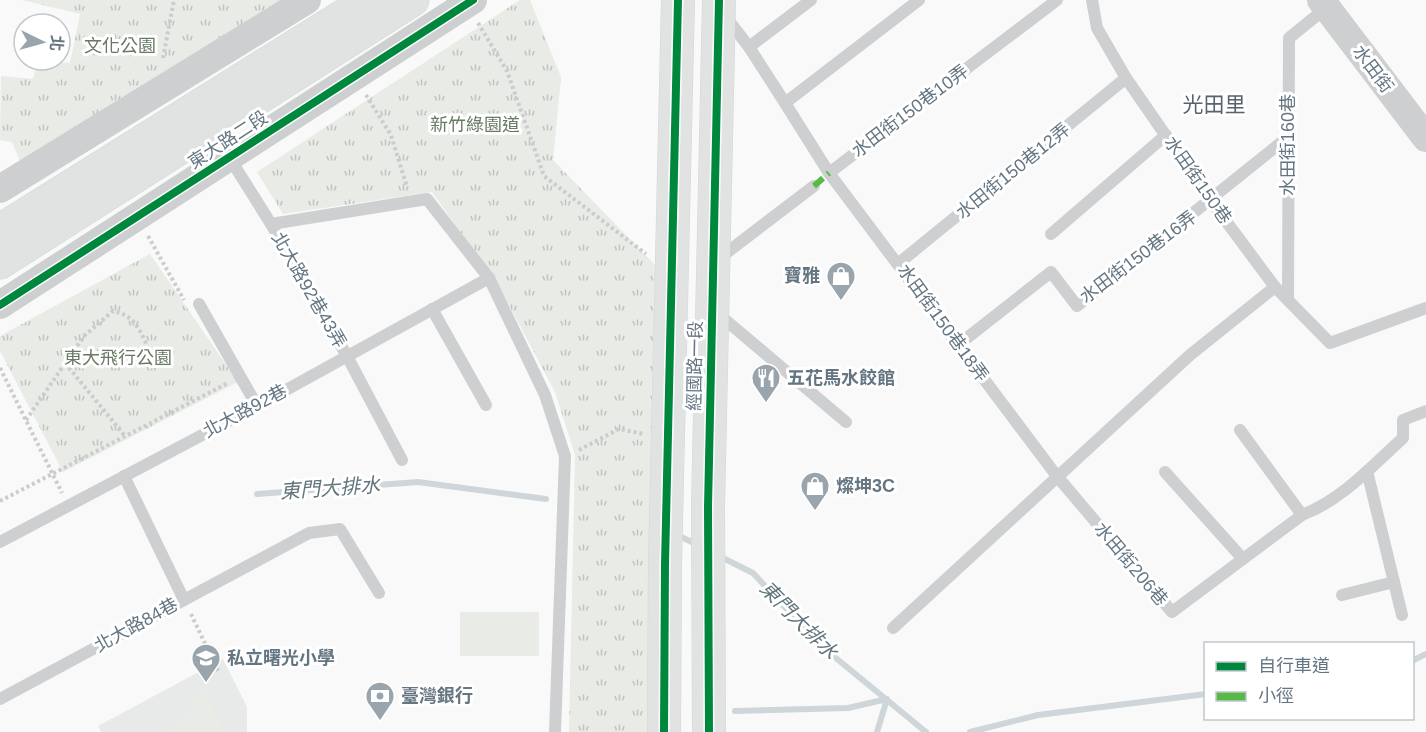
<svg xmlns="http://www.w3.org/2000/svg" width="1426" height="732" viewBox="0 0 1426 732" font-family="Arial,'Noto Sans TC',sans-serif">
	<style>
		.built { fill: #e8e9e9 }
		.park { fill: url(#park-tufts) }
		.pitch { fill: #e8ebe6 }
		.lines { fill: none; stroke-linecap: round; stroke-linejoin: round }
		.stream { stroke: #ced6d9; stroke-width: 6 }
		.secondary-casing { stroke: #d5d6d7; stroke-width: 33 }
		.primary-casing { stroke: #d5d6d7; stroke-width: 34 }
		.path { stroke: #cbcccd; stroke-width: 4; stroke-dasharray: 3 3; stroke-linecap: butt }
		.service { stroke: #cecfd0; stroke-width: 12 }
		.tertiary { stroke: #cecfd0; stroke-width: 28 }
		.secondary { stroke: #e1e2e2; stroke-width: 32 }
		.primary { stroke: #e1e2e2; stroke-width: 33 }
		.quiet { stroke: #58b947; stroke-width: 6; stroke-dasharray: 12 6; stroke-linecap: butt }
		.cycleway-casing { stroke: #fff; stroke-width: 11 }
		.cycleway { stroke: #00873e; stroke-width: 8 }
		.labels { text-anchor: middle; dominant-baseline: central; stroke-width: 6; stroke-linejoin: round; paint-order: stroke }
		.park-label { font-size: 18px; fill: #687a64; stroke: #fff }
		.street-label { font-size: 18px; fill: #657683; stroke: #fff }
		.poi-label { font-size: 18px; font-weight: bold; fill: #657683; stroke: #fff; text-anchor: start }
		.water-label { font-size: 20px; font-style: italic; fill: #60757c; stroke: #fff }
		.quarter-label { font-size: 21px; fill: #57646e; stroke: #fff }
	</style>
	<defs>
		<pattern id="park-tufts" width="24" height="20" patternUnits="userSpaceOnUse" patternTransform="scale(1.5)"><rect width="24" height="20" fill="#e8ebe6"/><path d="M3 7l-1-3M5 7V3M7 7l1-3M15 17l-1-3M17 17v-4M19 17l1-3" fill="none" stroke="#c0c3c0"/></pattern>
	</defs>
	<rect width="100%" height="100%" fill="#f9f9f9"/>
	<polygon class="built" points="223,659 247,707 247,732 101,732 98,726"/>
	<g class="park">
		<polygon points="22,0 281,0 20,161 12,142 0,140 1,76 33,79 38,60 70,63 80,14"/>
		<polygon points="520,0 530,0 561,77 553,160 655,265 647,732 569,732 575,455 555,392 500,288 432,192 283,214 257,172"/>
		<polygon points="150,254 238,382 63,472 0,351 0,336"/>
	</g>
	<g class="pitch">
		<rect x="460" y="612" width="79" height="44"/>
		<polygon points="205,692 224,732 164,732 186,716 199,719 190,698"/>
	</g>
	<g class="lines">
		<g class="stream">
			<polyline points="257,494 418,482 546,499"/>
			<polyline points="677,535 698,545"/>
			<polyline points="717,555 753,573 820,645 926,732"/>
			<polyline points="1412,661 1426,654"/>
			<polyline points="735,711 848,708 887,699 877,732"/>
			<polyline points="970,732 1038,715 1206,694"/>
		</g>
		<g class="secondary-casing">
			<g id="secondary">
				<polyline points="0,230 368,0"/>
				<polyline points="0,263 413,0"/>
			</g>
		</g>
		<g class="primary-casing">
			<g id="primary">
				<polyline points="664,732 665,564 678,0"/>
				<polyline points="709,732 708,507 719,0"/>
			</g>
		</g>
		<g class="path">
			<polyline points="478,23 507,71 544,176 646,254"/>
			<polyline points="163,58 174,0"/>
			<polyline points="366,95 391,135 407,187"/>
			<polyline points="148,236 184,300"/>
			<polyline points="65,363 125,436"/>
			<polyline points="0,368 62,493"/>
			<path d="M 26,420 L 84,336 L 113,311 C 133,315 139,328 147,345"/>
			<polyline points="579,450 619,429 644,434"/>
			<polyline points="0,501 228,383"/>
			<polyline points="191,614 219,673"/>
		</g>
		<g class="service">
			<polyline points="1092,0 1097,28 1126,78 1211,201 1275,287 1330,343 1426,308"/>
			<polyline points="726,17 749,47 811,0"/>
			<polyline points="749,47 785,103 919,0"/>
			<polyline points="785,103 829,173 1057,0"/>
			<polyline points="229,157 271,224 427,199 489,278 545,395 565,456 555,732"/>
			<path d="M 829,173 L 1056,475 L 1172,612 L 1302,515 C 1342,500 1372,466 1403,438 L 1403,420 L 1426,411"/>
			<polyline points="271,224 347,356 402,460"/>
			<polyline points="1051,234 1166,135"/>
			<polyline points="717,260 814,186"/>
			<polyline points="899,263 1126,78"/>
			<polyline points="1288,300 1289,38 1326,8"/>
			<polyline points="199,304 257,406"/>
			<polyline points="432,309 486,405"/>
			<polyline points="716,312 846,422"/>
			<polyline points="958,345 1051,272 1077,306 1288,137"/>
			<polyline points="1240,430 1302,515"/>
			<polyline points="1367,471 1402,615"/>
			<polyline points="1165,472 1243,559"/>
			<polyline points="0,542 257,406 489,278"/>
			<polyline points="1342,595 1394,582"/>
			<polyline points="184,600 309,533 340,529 379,593"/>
			<polyline points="893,628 1190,355 1275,287"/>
			<polyline points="0,699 184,600 124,476"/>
		</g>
		<g class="tertiary">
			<polyline points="1321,0 1426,138"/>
			<polyline points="0,189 307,0"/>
			<polyline points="0,305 473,0"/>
		</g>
		<use href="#secondary" class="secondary"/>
		<use href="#primary" class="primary"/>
		<polyline class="quiet" points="814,186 829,173"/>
		<g class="cycleway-casing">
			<g id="cycleway">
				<polyline points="0,305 473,0"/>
				<polyline points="664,732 665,564 678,0"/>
				<polyline points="709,732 708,507 719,0"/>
			</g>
		</g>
		<use href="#cycleway" class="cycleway"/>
	</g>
	<defs>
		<g id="shop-pin" transform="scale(1.5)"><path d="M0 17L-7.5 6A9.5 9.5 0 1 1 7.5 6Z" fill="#99a4ac" stroke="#fff"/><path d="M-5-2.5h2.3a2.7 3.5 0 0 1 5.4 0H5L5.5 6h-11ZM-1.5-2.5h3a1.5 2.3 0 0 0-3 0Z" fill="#fff"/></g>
		<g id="restaurant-pin" transform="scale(1.5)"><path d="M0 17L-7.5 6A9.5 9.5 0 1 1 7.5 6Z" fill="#99a4ac" stroke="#fff"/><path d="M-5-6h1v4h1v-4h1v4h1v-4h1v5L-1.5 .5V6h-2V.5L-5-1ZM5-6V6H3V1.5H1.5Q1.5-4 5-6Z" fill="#fff"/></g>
		<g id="school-pin" transform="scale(1.5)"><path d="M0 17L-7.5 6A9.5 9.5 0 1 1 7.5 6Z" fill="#99a4ac" stroke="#fff"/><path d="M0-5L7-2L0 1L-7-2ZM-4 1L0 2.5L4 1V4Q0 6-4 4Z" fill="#fff"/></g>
		<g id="bank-pin" transform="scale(1.5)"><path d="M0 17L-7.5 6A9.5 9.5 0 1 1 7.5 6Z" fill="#99a4ac" stroke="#fff"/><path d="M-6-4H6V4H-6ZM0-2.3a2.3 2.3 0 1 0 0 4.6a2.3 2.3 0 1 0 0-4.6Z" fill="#fff"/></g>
	</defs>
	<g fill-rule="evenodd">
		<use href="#shop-pin" x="841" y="276"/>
		<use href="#restaurant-pin" x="766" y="378"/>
		<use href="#shop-pin" x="815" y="486"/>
		<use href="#school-pin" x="206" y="658"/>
		<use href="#bank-pin" x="380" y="696"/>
	</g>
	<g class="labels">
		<g class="park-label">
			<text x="120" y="46">文化公園</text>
			<text x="475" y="125">新竹綠園道</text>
			<text x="118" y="358">東大飛行公園</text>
		</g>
		<g class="street-label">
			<text transform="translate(1373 69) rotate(53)">水田街</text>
			<text transform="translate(910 111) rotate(-37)">水田街150巷10弄</text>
			<text transform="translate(228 140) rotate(-33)">東大路二段</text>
			<text transform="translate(1288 145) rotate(-90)">水田街160巷</text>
			<text transform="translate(1013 171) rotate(-39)">水田街150巷12弄</text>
			<text transform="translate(1198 180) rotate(55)">水田街150巷</text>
			<text transform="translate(1138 257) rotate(-37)">水田街150巷16弄</text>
			<text transform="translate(309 290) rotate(60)">北大路92巷43弄</text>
			<text transform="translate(943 323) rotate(54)">水田街150巷18弄</text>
			<text transform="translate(695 366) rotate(-89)">經國路一段</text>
			<text transform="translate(245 411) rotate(-28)">北大路92巷</text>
			<text transform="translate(1131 564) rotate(50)">水田街206巷</text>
			<text transform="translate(136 625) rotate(-29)">北大路84巷</text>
		</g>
		<g class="poi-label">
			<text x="820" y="276" text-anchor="end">寶雅</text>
			<text x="787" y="378">五花馬水餃館</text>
			<text x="836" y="486">燦坤3C</text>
			<text x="227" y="658">私立曙光小學</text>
			<text x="401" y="696">臺灣銀行</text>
		</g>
		<g class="water-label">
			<text transform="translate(330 488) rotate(-4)">東門大排水</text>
			<text transform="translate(799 620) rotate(45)">東門大排水</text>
		</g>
		<g class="quarter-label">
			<text x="1214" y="104">光田里</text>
		</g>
	</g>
	<rect x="1204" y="642" width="210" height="78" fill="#ffffff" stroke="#c1c8cd" stroke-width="1.5"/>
	<rect x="1216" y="662" width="30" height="9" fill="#00873e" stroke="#c1c8cd" stroke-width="1.5"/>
	<text x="1258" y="672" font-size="18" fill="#657683">自行車道</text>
	<rect x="1216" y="692" width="30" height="9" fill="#58b947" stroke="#c1c8cd" stroke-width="1.5"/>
	<text x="1258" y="702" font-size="18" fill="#657683">小徑</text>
	<g transform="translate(42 42) rotate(95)"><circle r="28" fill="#ffffff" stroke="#c1c8cd" stroke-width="1.5"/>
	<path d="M0-4.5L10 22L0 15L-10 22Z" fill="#99a4ac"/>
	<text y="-9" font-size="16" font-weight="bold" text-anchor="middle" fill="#657683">北</text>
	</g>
</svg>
